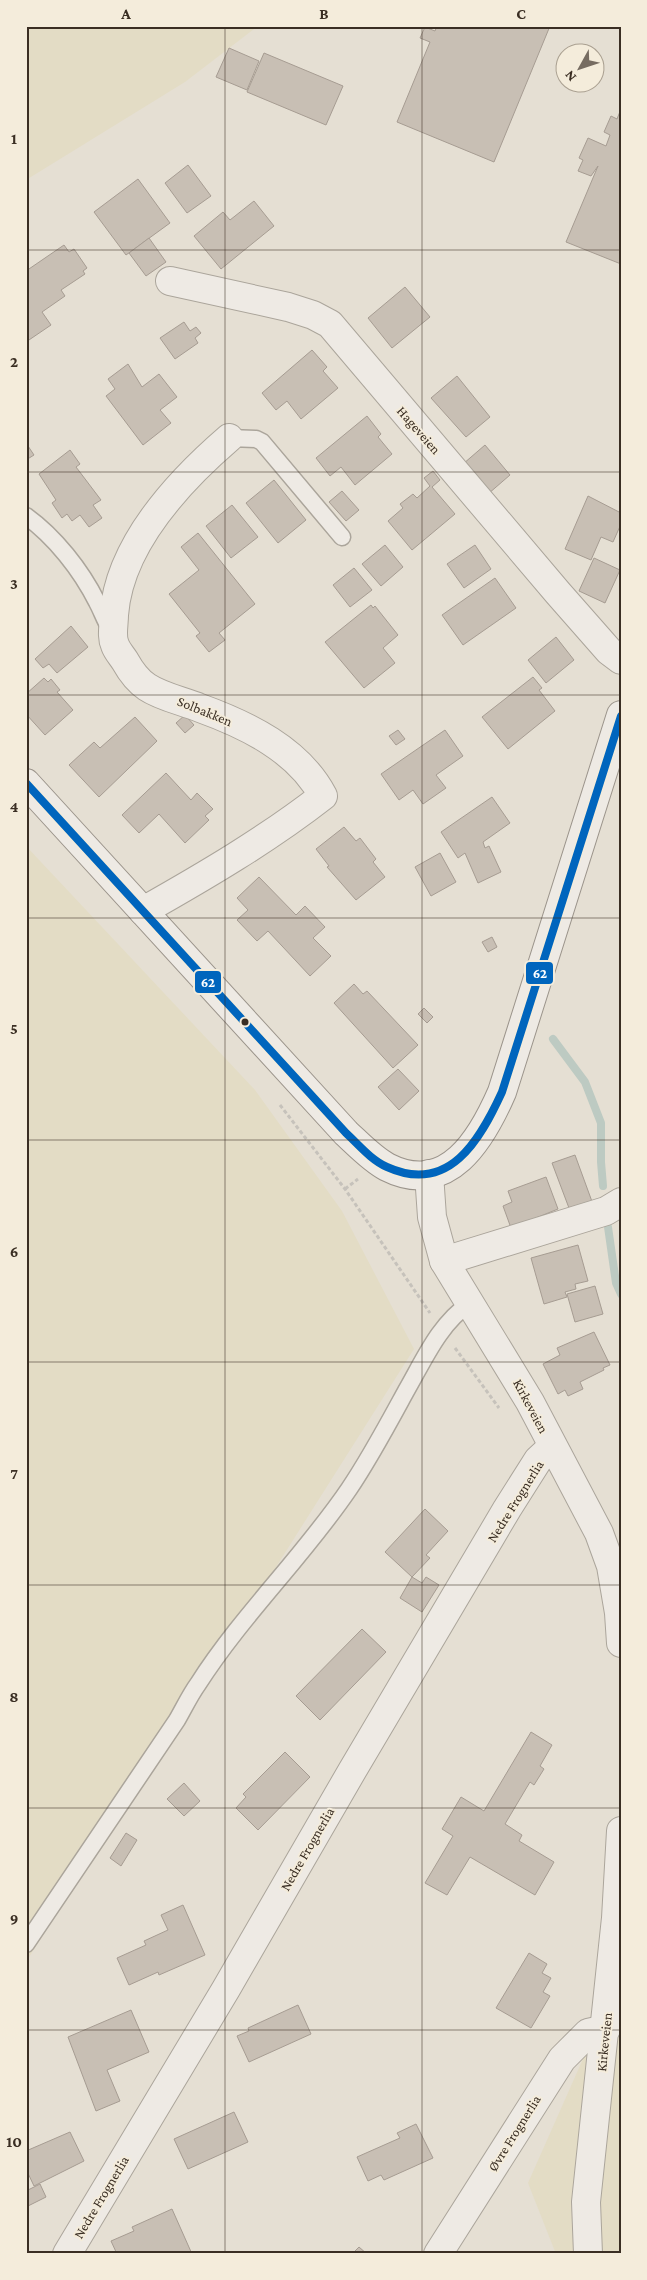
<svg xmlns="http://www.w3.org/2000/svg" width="647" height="2280" viewBox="0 0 647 2280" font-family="'Crimson Pro',serif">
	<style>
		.farmland { fill: #e3dcc5 }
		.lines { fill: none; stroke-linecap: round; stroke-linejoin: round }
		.stream { stroke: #bdcac2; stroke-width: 8 }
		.building { fill: #c8bfb4; stroke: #a69c92 }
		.service-casing { stroke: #aba59b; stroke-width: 19 }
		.minor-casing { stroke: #aba59b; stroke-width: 30 }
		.secondary-casing { stroke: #9b948b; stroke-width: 30 }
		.path { stroke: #c6c2bb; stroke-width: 3; stroke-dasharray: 4 2.5; stroke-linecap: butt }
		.service { stroke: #eeeae4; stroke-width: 16 }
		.minor { stroke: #eeeae4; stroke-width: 28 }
		.secondary { stroke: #eeeae4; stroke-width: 28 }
		.bus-1-casing { stroke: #f4ecdb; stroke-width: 11 }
		.bus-1 { stroke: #0065bd; stroke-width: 8 }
		.grid { fill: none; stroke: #3a2e23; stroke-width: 1; stroke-opacity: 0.55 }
		.bus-dot { fill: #3a2e23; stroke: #f4ecdb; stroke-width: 2 }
		.labels { text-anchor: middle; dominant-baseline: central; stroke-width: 4; stroke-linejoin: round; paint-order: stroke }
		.street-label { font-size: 14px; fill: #3a2e23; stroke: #f4ecdb }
		.line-badge { stroke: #f4ecdb; stroke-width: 2 }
		.badge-label { font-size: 14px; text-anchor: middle; font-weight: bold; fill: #fff }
		.neatline { fill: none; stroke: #3a2e23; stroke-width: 2 }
		.grid-label { font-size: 16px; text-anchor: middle; font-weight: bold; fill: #3a2e23 }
	</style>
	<rect width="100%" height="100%" fill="#e5dfd3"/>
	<g class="farmland">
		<polygon points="26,26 258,26 185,82 26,180"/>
		<polygon points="26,846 255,1090 342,1211 414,1349 26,1962"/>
		<polygon points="621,1813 621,2254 556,2254 528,2183 606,2007"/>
	</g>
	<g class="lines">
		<g class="stream">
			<polyline points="553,1039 585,1082 601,1123 601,1162 603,1186"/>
			<polyline points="608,1227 616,1283 621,1294"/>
		</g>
	</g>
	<g class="building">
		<polygon points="437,26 550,26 494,162 397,122 430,42 420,38 425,27 435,31"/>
		<polygon points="229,48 259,61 247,90 216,77"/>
		<polygon points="264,53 343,86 326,125 247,92"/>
		<polygon points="621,109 621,264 566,242 598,166 591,176 578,171 583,160 579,158 588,138 606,146 610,135 604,132 611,116 617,119"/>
		<polygon points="188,165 211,196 187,213 165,183"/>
		<polygon points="138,179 170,223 126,255 94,212"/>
		<polygon points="254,201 274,226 221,269 194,236 223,212 230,220"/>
		<polygon points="149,238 166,262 146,276 129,253"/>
		<polygon points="64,245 69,252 74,249 87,268 83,271 85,274 61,290 65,296 42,312 51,325 26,342 26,271"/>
		<polygon points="405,287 430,317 392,348 368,318"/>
		<polygon points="184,322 190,331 196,327 201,333 195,338 198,343 175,359 160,338"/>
		<polygon points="312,350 327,367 323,371 338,388 301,419 287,401 276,410 262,393"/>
		<polygon points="128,364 142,387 159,374 177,397 160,410 171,423 143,445 106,396 115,389 108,379"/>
		<polygon points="457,376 490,417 466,437 431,398"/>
		<polygon points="367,416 381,434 378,437 392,454 355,485 341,467 330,476 316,458"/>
		<polygon points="26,443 34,455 26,460"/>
		<polygon points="485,445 510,475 488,494 463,464"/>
		<polygon points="70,450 80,464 76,467 101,500 93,505 102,518 89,527 80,515 72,521 67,514 62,518 52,503 56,500 39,474"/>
		<polygon points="433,471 440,480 432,487 455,514 412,550 388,521 403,508 400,504 413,494 417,498 430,486 424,478"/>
		<polygon points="274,480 306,520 278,543 246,503"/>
		<polygon points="342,491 359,510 346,521 329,502"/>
		<polygon points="588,496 621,513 621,524 613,542 601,537 591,560 565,549"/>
		<polygon points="232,505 258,537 231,558 206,526"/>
		<polygon points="198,533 255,604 219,633 225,640 209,652 196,636 200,633 169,594 199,570 181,547"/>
		<polygon points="385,545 403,567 381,586 362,564"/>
		<polygon points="475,545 491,569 464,588 447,564"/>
		<polygon points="594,558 620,570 605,603 579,591"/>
		<polygon points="354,568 372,590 350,607 333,585"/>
		<polygon points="495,578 516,608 463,645 442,615"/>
		<polygon points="371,605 373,608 375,606 398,635 383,648 395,663 364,688 325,642"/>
		<polygon points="71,626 88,647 57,673 49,664 43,668 35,659"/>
		<polygon points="556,637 574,660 546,683 528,660"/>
		<polygon points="533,677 542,688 539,690 555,711 508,749 482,717"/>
		<polygon points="44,678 48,682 51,679 60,690 57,692 73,710 45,735 26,714 26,694"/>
		<polygon points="185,715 194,725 185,733 176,723"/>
		<polygon points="135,717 157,741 99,797 69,765 94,742 100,748"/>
		<polygon points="398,730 405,739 396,745 389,736"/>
		<polygon points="445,730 463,756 436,775 446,788 423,804 413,790 399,800 381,774"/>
		<polygon points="166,773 191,800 197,793 213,809 205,816 209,820 185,843 159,814 139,833 122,815"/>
		<polygon points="492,797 510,823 483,842 485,848 489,846 501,872 478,883 465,853 458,858 441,832"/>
		<polygon points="344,827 356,841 360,838 376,859 373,862 385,877 356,900 327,867 329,866 316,849"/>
		<polygon points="440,853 456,882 431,896 415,867"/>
		<polygon points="259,877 296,915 305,906 325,927 313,938 331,956 310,976 268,931 257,941 237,920 248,910 237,898"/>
		<polygon points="492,937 497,947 488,952 482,942"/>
		<polygon points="354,984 363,994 367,991 418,1045 393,1068 334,1003"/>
		<polygon points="424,1008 433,1017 427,1023 418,1014"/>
		<polygon points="398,1069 419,1091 399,1110 378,1087"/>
		<polygon points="575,1155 594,1207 572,1216 552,1163"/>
		<polygon points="546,1177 558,1209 511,1228 503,1206 512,1202 508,1191"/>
		<polygon points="578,1245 588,1281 575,1284 576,1289 565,1292 567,1297 544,1304 531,1258"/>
		<polygon points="595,1286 603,1314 575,1322 567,1294"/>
		<polygon points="594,1332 610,1365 603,1368 604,1370 580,1382 583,1389 568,1396 565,1390 558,1394 543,1364 560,1355 557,1348"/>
		<polygon points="425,1509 448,1531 426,1555 430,1558 412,1577 385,1552"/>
		<polygon points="412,1577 422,1583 426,1577 439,1585 422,1612 400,1598"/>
		<polygon points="362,1629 386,1652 320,1720 296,1696"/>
		<polygon points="531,1732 552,1745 540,1766 544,1769 534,1785 530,1782 505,1824 522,1835 519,1841 554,1862 535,1895 470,1857 447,1895 425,1883 453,1836 442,1829 461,1797 484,1811"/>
		<polygon points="285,1752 310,1777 258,1830 236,1808 246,1797 243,1794"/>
		<polygon points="184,1783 200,1801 184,1816 167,1799"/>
		<polygon points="126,1833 137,1840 121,1866 110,1858"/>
		<polygon points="183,1905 205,1955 159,1975 158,1972 129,1985 117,1958 146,1945 144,1941 168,1930 161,1915"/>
		<polygon points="529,1953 547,1964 542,1973 551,1978 543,1992 550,1996 531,2028 496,2008"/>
		<polygon points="298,2005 311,2034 249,2062 237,2036 249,2031 248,2028"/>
		<polygon points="131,2010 149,2052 107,2070 120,2101 96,2111 68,2037"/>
		<polygon points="234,2112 248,2142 188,2169 174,2139"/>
		<polygon points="416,2124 433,2158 384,2180 381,2175 368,2181 357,2157 400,2138 397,2133"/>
		<polygon points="70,2132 84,2161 34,2186 26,2169 26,2151"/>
		<polygon points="40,2184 46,2197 26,2207 26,2191"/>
		<polygon points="172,2209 192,2254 117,2254 111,2241 134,2231 132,2227"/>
		<polygon points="359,2247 367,2254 352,2254"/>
	</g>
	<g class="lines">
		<g class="service-casing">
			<g id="service">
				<polyline points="229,438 256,439 262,442 342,537"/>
				<path d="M 26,516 C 55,537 81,570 97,602 C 102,611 105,621 111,630"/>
				<path d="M 26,1944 L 177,1720 C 184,1708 190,1695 198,1684 C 242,1615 303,1557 349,1489 C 370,1458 388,1424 406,1391 C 424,1360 439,1324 470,1303"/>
			</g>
		</g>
		<g class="minor-casing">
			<g id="minor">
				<polyline points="170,281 288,307 313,315 330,324 558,593 609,651 621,660"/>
				<path d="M 143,911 C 205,876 268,839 323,796 C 299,750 247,725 200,708 C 183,701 162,697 147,687 C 138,681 130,670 125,661 C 122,656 117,651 115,645 C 111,636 114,625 114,615 C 119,545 178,482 229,438"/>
				<polyline points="429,1174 432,1217 444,1261 530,1402 599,1533 611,1566 619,1613 621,1643"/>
				<polyline points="444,1261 606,1211 621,1202"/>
				<polyline points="67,2254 226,1989 352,1771 507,1509 538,1460 552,1447"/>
				<polyline points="438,2254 562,2059 588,2033 606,2029"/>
				<polyline points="588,2254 586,2202 616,1918 621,1831"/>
			</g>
		</g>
		<g class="secondary-casing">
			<path id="secondary" d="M 26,783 L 346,1133 C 359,1145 372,1159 387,1167 C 448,1198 482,1138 502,1092 L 621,715"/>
		</g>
		<g class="path">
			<polyline points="280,1105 345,1189 430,1313"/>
			<polyline points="345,1189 358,1179"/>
			<polyline points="455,1348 499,1408"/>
		</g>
		<use href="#service" class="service"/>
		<use href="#minor" class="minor"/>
		<use href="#secondary" class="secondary"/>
		<g class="bus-1-casing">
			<path id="bus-1" d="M 26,783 L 346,1133 C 359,1145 371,1160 387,1167 C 449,1195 480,1140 502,1092 L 621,716"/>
		</g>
		<use href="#bus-1" class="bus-1"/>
	</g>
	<path class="grid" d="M 225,26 L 225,2254M 422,26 L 422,2254M 26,250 L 621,250M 26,472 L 621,472M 26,695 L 621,695M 26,918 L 621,918M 26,1140 L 621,1140M 26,1362 L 621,1362M 26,1585 L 621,1585M 26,1808 L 621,1808M 26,2030 L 621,2030"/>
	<circle class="bus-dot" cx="245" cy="1022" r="4.5"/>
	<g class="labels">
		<g class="street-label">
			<text transform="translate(419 430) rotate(49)">Hageveien</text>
			<text transform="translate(205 711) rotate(22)">Solbakken</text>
			<text transform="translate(531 1406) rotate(62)">Kirkeveien</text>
			<text transform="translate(515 1501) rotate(-58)">Nedre Frognerlia</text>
			<text transform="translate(307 1849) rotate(-60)">Nedre Frognerlia</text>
			<text transform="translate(604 2042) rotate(-84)">Kirkeveien</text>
			<text transform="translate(514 2133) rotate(-58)">Øvre Frognerlia</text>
			<text transform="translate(101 2197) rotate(-59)">Nedre Frognerlia</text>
		</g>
	</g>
	<g class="line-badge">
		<rect x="525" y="961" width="29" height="24" rx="5" fill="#0065bd"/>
		<rect x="194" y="970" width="28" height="24" rx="5" fill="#0065bd"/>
	</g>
	<g class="badge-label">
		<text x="540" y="978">62</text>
		<text x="208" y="987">62</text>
	</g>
	<rect width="647" height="2280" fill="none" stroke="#f4ecdb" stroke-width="55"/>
	<g transform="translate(580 68) rotate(230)"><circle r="24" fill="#f4ecdb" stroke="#aaa091"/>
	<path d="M0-4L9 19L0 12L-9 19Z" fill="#766c61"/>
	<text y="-8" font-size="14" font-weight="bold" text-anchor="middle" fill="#3a2e23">N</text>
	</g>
	<rect x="28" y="28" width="592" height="2224" class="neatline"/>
	<g class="grid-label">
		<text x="126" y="19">A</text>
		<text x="324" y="19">B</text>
		<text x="521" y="19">C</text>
		<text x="14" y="144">1</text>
		<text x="14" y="367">2</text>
		<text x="14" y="589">3</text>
		<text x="14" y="812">4</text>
		<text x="14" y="1034">5</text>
		<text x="14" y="1257">6</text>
		<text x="14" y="1479">7</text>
		<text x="14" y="1702">8</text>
		<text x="14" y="1924">9</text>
		<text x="14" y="2147">10</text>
	</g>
</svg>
